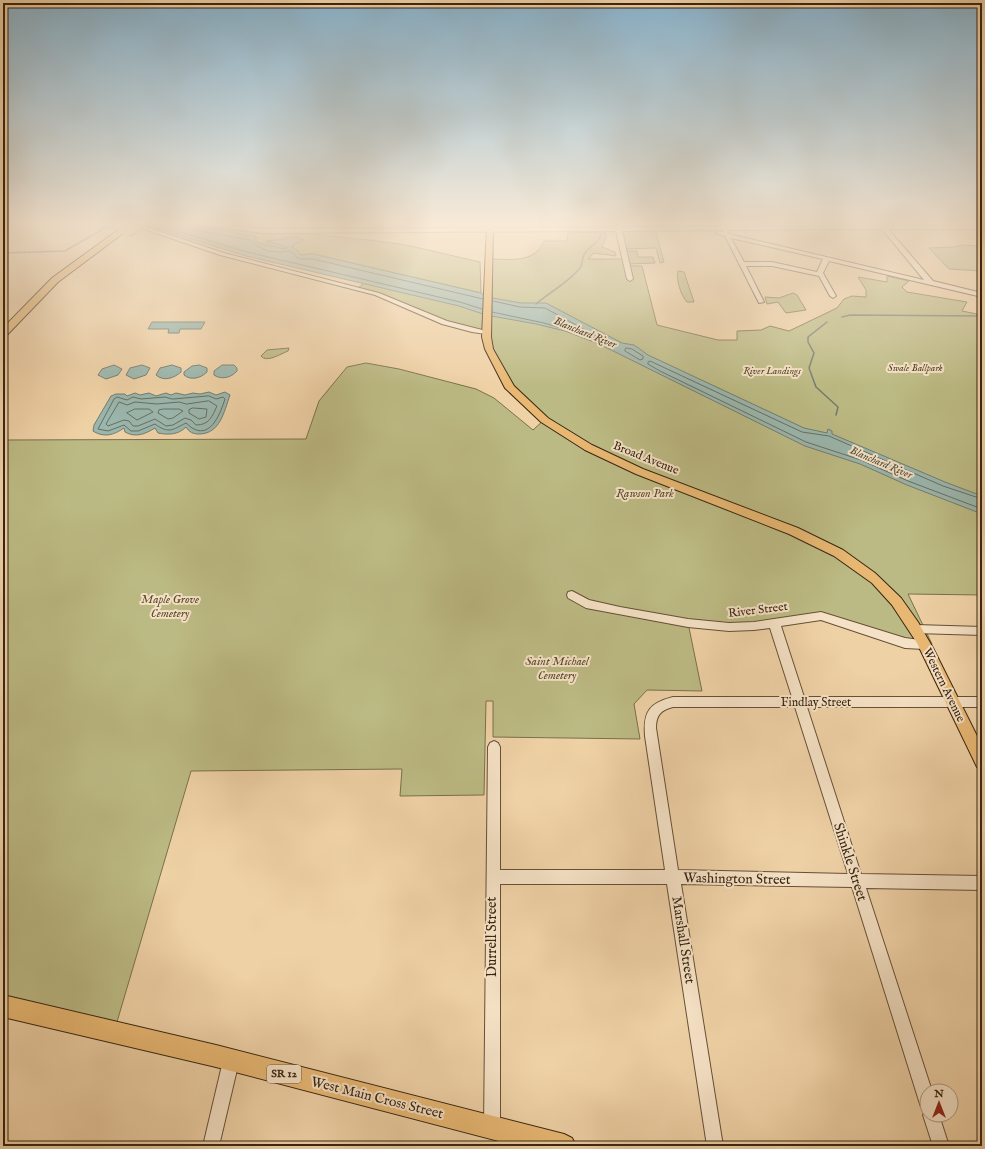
<svg xmlns="http://www.w3.org/2000/svg" width="985" height="1149" viewBox="0 0 985 1149" font-family="'IM FELL English',serif">
	<style>
		.green { fill: #bcba84; stroke: #7a704b }
		.water { fill: #9ab6ad; stroke: #737c6f }
		.lines { fill: none; stroke-linecap: round; stroke-linejoin: round }
		.shore { stroke: #696e60; stroke-width: 1 }
		.stream { stroke: #737c6f; stroke-width: 1.5 }
		.minor-casing { stroke: #665037; stroke-width: 2 }
		.major-casing { stroke: #382512; stroke-width: 2 }
		.highway-casing { stroke: #382512; stroke-width: 2 }
		.minor { fill: #f5e1c5; fill-rule: evenodd }
		.major { fill: #e8b873; fill-rule: evenodd }
		.highway { fill: #e8b873; fill-rule: evenodd }
		.highway-bridge-casing { stroke: #382512; stroke-width: 10; stroke-linecap: butt }
		.highway-bridge { stroke: #e8b873; stroke-width: 9 }
		.labels { text-anchor: middle; dominant-baseline: central; stroke-width: 4; stroke-linejoin: round; paint-order: stroke }
		.far-park-label { font-size: 10px; font-style: italic; fill: #594a2e; stroke: #f5e1c5 }
		.far-water-label { font-size: 11px; font-style: italic; fill: #504939; stroke: #f5e1c5 }
		.shield { fill: #f5e1c5; stroke: #715d48; stroke-width: 1 }
		.shield-label { font-size: 11px; font-weight: bold; fill: #382512 }
		.street-label { font-size: 12px; fill: #382512; stroke: #f5e1c5 }
		.park-label { font-size: 12px; font-style: italic; fill: #594a2e; stroke: #f5e1c5 }
		.near-street-label { font-size: 14px; fill: #382512; stroke: #f5e1c5 }
	</style>
	<rect width="100%" height="100%" fill="#efd1a6"/>
	<filter id="stains"><feTurbulence type="fractalNoise" baseFrequency=".005" numOctaves="4"/><feColorMatrix values="0 0 0 0 .2 0 0 0 0 .09 0 0 0 0 .02 0 0 0 .5 -.17"/></filter>
	<radialGradient id="worn" r=".72"><stop offset=".6" stop-color="#630" stop-opacity="0"/><stop offset="1" stop-color="#630" stop-opacity=".3"/></radialGradient>
	<g class="green">
		<polygon points="192,225 242,231 301,233 369,240 406,245 480,262 481,293 313,254 300,255 292,248 297,243 303,240 295,238 266,241 288,248 284,249 255,242 256,237"/>
		<polygon points="619,231 670,231 656,232 664,262 660,263 656,248 623,249"/>
		<path d="M 568,232 L 606,233 L 606,238 L 602,247 L 615,252 L 616,256 L 594,253 L 588,259 L 625,259 L 624,251 L 637,251 L 638,257 L 653,257 L 655,263 L 629,264 L 631,266 L 642,266 L 657,325 L 718,340 L 737,340 L 737,331 L 761,330 L 770,326 L 789,331 L 837,308 L 844,299 L 852,296 L 866,297 L 866,290 L 858,277 L 887,282 L 887,276 L 909,281 L 902,287 L 907,292 L 967,302 L 962,311 L 982,315 L 982,595 L 908,594 L 932,644 L 910,644 L 826,617 L 754,626 L 688,623 L 702,691 L 647,690 L 634,704 L 640,739 L 493,737 L 493,701 L 486,701 L 484,795 L 400,796 L 402,769 L 191,771 L 114,1032 L 3,1006 L 3,440 L 306,439 L 319,401 L 347,367 L 366,363 L 399,369 L 476,389 L 494,398 L 533,430 L 544,420 L 512,389 L 495,364 L 486,332 L 456,327 L 397,301 L 358,288 L 372,277 L 487,302 L 488,259 C 509,259 535,264 544,241 L 567,241 Z"/>
		<polygon points="961,245 982,246 982,271 949,269 929,248 955,247"/>
		<path d="M 678,271 L 684,272 L 694,302 L 687,302 C 681,296 676,280 678,271 Z"/>
		<polygon points="793,293 797,295 806,310 786,313 778,302 767,304 765,297 779,298"/>
		<path d="M 289,348 L 288,351 C 280,354 267,363 261,356 L 267,350 Z"/>
	</g>
	<g class="water">
		<polygon points="146,225 192,225 256,237 256,242 284,249 287,248 278,244 265,242 295,237 303,240 297,243 292,247 297,250 300,255 313,254 481,293 487,297 521,303 546,303 622,343 634,345 648,355 804,428 827,433 828,429 832,431 832,434 945,482 982,496 982,514 907,485 860,464 805,446 599,344 565,331 536,324 486,315 459,306 246,256"/>
		<polygon points="152,322 205,322 201,329 180,329 179,333 168,333 169,329 148,329"/>
		<polygon points="114,365 122,369 118,375 106,379 98,375 102,369"/>
		<polygon points="142,365 150,368 146,375 134,379 126,375 130,368"/>
		<path d="M 172,365 L 181,368 L 181,372 C 174,378 164,382 156,375 L 160,368 Z"/>
		<path d="M 199,365 L 207,368 L 207,372 C 201,378 191,381 184,375 L 184,372 L 192,366 Z"/>
		<path d="M 222,365 L 234,365 L 237,368 L 237,371 C 231,378 221,380 214,375 L 214,371 Z"/>
		<path d="M 209,392 L 216,395 L 225,392 L 230,395 C 224,412 220,434 199,434 C 193,434 189,432 186,427 C 178,435 168,435 158,433 L 155,428 C 145,434 136,438 125,432 L 124,428 C 114,435 104,438 93,431 L 94,425 L 111,396 L 116,394 L 125,394 L 127,396 L 135,393 L 140,395 L 149,393 L 156,396 L 166,393 L 171,395 L 176,393 L 185,395 L 193,393 L 200,394 Z"/>
	</g>
	<g class="lines">
		<g class="shore">
			<polyline points="157,225 247,252 460,302 482,309"/>
			<polyline points="197,225 200,231 250,240 257,246 268,251 280,252 290,251 299,259 313,259 483,299"/>
			<polyline points="492,312 544,323 595,338 598,337 545,308 520,307 493,301"/>
			<polygon points="626,348 632,349 643,356 643,359 640,360 625,351"/>
			<path d="M 209,396 L 216,399 L 223,397 L 225,399 C 221,411 212,438 194,429 C 191,428 189,425 186,423 C 172,430 169,434 155,424 L 138,431 L 131,431 L 124,425 L 108,431 L 98,429 L 114,399 L 117,397 L 127,400 L 133,397 L 141,399 L 165,397 L 172,399 Z"/>
			<path d="M 209,401 L 217,406 C 212,417 209,425 196,425 L 191,420 L 185,418 L 173,425 L 166,426 L 155,419 L 138,426 L 133,426 L 129,421 L 124,420 L 108,426 L 106,424 L 119,402 L 127,405 L 135,402 L 157,404 L 179,402 L 186,404 Z"/>
			<polygon points="193,408 207,409 206,417 199,419 189,413 189,410"/>
			<polygon points="135,409 149,409 153,412 137,420 127,413"/>
			<polygon points="164,409 179,409 183,411 173,418 168,419 158,413 159,410"/>
			<polyline points="982,499 943,486 829,436 802,432 650,361 648,362 648,364 660,371 806,442 861,460 908,481 982,509"/>
		</g>
		<g class="stream">
			<polyline points="3,253 65,251 110,225"/>
			<path d="M 536,304 C 550,292 568,283 580,268 C 583,263 582,258 585,253 C 594,241 604,243 600,225"/>
			<polyline points="842,317 850,315 982,316"/>
			<polyline points="827,322 808,337 808,342 814,353 809,368 816,387 838,407 836,415"/>
		</g>
		<g class="minor-casing">
			<g id="minor">
				<polygon points="132,225 141,225 224,253 379,293 447,321 490,332 486,334 472,332 442,324 375,295 220,255"/>
				<path d="M 206,225 L 226,225 L 262,229 L 616,227 L 615,225 L 621,225 L 621,227 L 982,225 L 982,229 L 888,229 L 933,281 L 982,293 L 982,297 L 829,261 L 823,273 L 836,296 L 833,298 L 830,296 L 819,276 L 772,266 L 746,266 L 764,302 L 759,303 L 725,236 L 716,233 L 719,231 L 723,232 L 723,230 L 622,231 L 633,279 L 630,281 L 627,279 L 616,231 L 262,233 ZM 882,229 L 924,280 L 729,234 L 727,230 ZM 731,238 L 823,259 L 817,272 L 772,262 L 744,262 Z"/>
				<path d="M 572,591 L 589,600 L 620,607 L 688,619 L 729,623 L 754,622 L 821,612 L 905,638 L 928,641 L 929,644 L 928,647 L 924,649 L 905,648 L 821,620 L 781,626 L 804,697 L 982,697 L 982,707 L 807,707 L 861,874 L 982,876 L 982,890 L 866,888 L 932,1091 L 927,1091 L 927,1115 L 939,1115 L 949,1146 L 933,1146 L 923,1115 L 926,1109 L 921,1107 L 919,1101 L 852,887 L 681,884 L 723,1146 L 707,1146 L 667,884 L 500,884 L 500,1127 L 498,1133 L 492,1135 L 486,1133 L 484,1127 L 488,747 L 490,743 L 494,741 L 498,743 L 500,747 L 500,870 L 665,870 L 645,736 C 643,711 650,703 673,697 L 792,697 L 770,628 L 754,630 L 729,631 L 688,627 L 586,608 L 568,598 L 567,595 L 568,592 ZM 673,707 L 795,707 L 848,874 L 678,870 L 656,728 C 656,715 661,710 673,707 Z"/>
				<polygon points="916,625 982,627 982,635 916,633 912,632 911,629 912,626"/>
				<polygon points="231,1053 237,1055 239,1061 219,1146 203,1146 223,1061 225,1055"/>
			</g>
		</g>
		<g class="major-casing">
			<polygon id="major" points="487,225 493,225 491,337 493,349 514,386 548,418 592,445 643,469 798,528 843,550 875,573 901,598 918,622 933,648 982,746 982,769 977,767 917,643 892,605 872,583 834,556 789,534 636,474 585,450 541,422 505,388 485,349 482,337"/>
		</g>
		<g class="highway-casing">
			<g id="highway">
				<polygon points="125,225 134,225 58,282 6,336 3,337 3,328 52,278"/>
				<polygon points="3,995 216,1045 564,1134 572,1138 576,1146 518,1146 216,1067 3,1017"/>
			</g>
		</g>
		<use href="#minor" class="minor"/>
		<use href="#major" class="major"/>
		<use href="#highway" class="highway"/>
		<g class="highway-bridge-casing">
			<polyline id="highway-bridge" points="127,233 139,225"/>
		</g>
		<use href="#highway-bridge" class="highway-bridge"/>
	</g>
	<linearGradient id="sky" x2="0" y2="1"><stop stop-color="#89b5d0"/><stop offset="0.58" stop-color="#f8ead7"/><stop offset="1" stop-color="#f8ead7" stop-opacity="0"/></linearGradient>
	<rect width="985" height="386" fill="url(#sky)"/>
	<g class="labels">
		<g class="far-park-label">
			<text x="915" y="368">Swale Ballpark</text>
			<text x="772" y="371">River Landings</text>
		</g>
		<g class="far-water-label">
			<text transform="translate(585 333) rotate(22)">Blanchard River</text>
			<text transform="translate(881 463) rotate(23)">Blanchard River</text>
		</g>
		<rect class="shield" x="267" y="1065" width="34" height="18" rx="3"/>
		<g class="shield-label">
			<text x="284" y="1074">SR 12</text>
		</g>
		<g class="street-label">
			<text transform="translate(646 458) rotate(22)">Broad Avenue</text>
			<text transform="translate(758 610) rotate(-7)">River Street</text>
			<text transform="translate(944 685) rotate(64)">Western Avenue</text>
			<text x="816" y="702">Findlay Street</text>
		</g>
		<g class="park-label">
			<text x="645" y="493">Rawson Park</text>
			<text x="170" y="599">Maple Grove<tspan x="170" dy="14">Cemetery</tspan></text>
			<text x="557" y="661">Saint Michael<tspan x="557" dy="14">Cemetery</tspan></text>
		</g>
		<g class="near-street-label">
			<text transform="translate(850 862) rotate(72)">Shinkle Street</text>
			<text transform="translate(737 879) rotate(1)">Washington Street</text>
			<text transform="translate(492 937) rotate(-90)">Durrell Street</text>
			<text transform="translate(683 940) rotate(81)">Marshall Street</text>
			<text transform="translate(377 1098) rotate(14)">West Main Cross Street</text>
		</g>
	</g>
	<rect width="985" height="1149" fill="none" stroke="#efd1a6" stroke-width="16"/>
	<rect x="4" y="4" width="977" height="1141" fill="none" stroke="#382512" stroke-width="2"/>
	<rect x="8" y="8" width="969" height="1133" fill="none" stroke="#382512"/>
	<g transform="translate(939 1103)"><circle r="19" fill="#f5e1c5" stroke="#a9967d"/>
	<path d="M0-3L7 15L0 10L-7 15Z" fill="#8f2418"/>
	<text y="-6" font-size="11" font-weight="bold" text-anchor="middle" fill="#382512">N</text>
	</g>
	<rect width="100%" height="100%" filter="url(#stains)"/>
	<rect width="100%" height="100%" fill="url(#worn)"/>
</svg>
